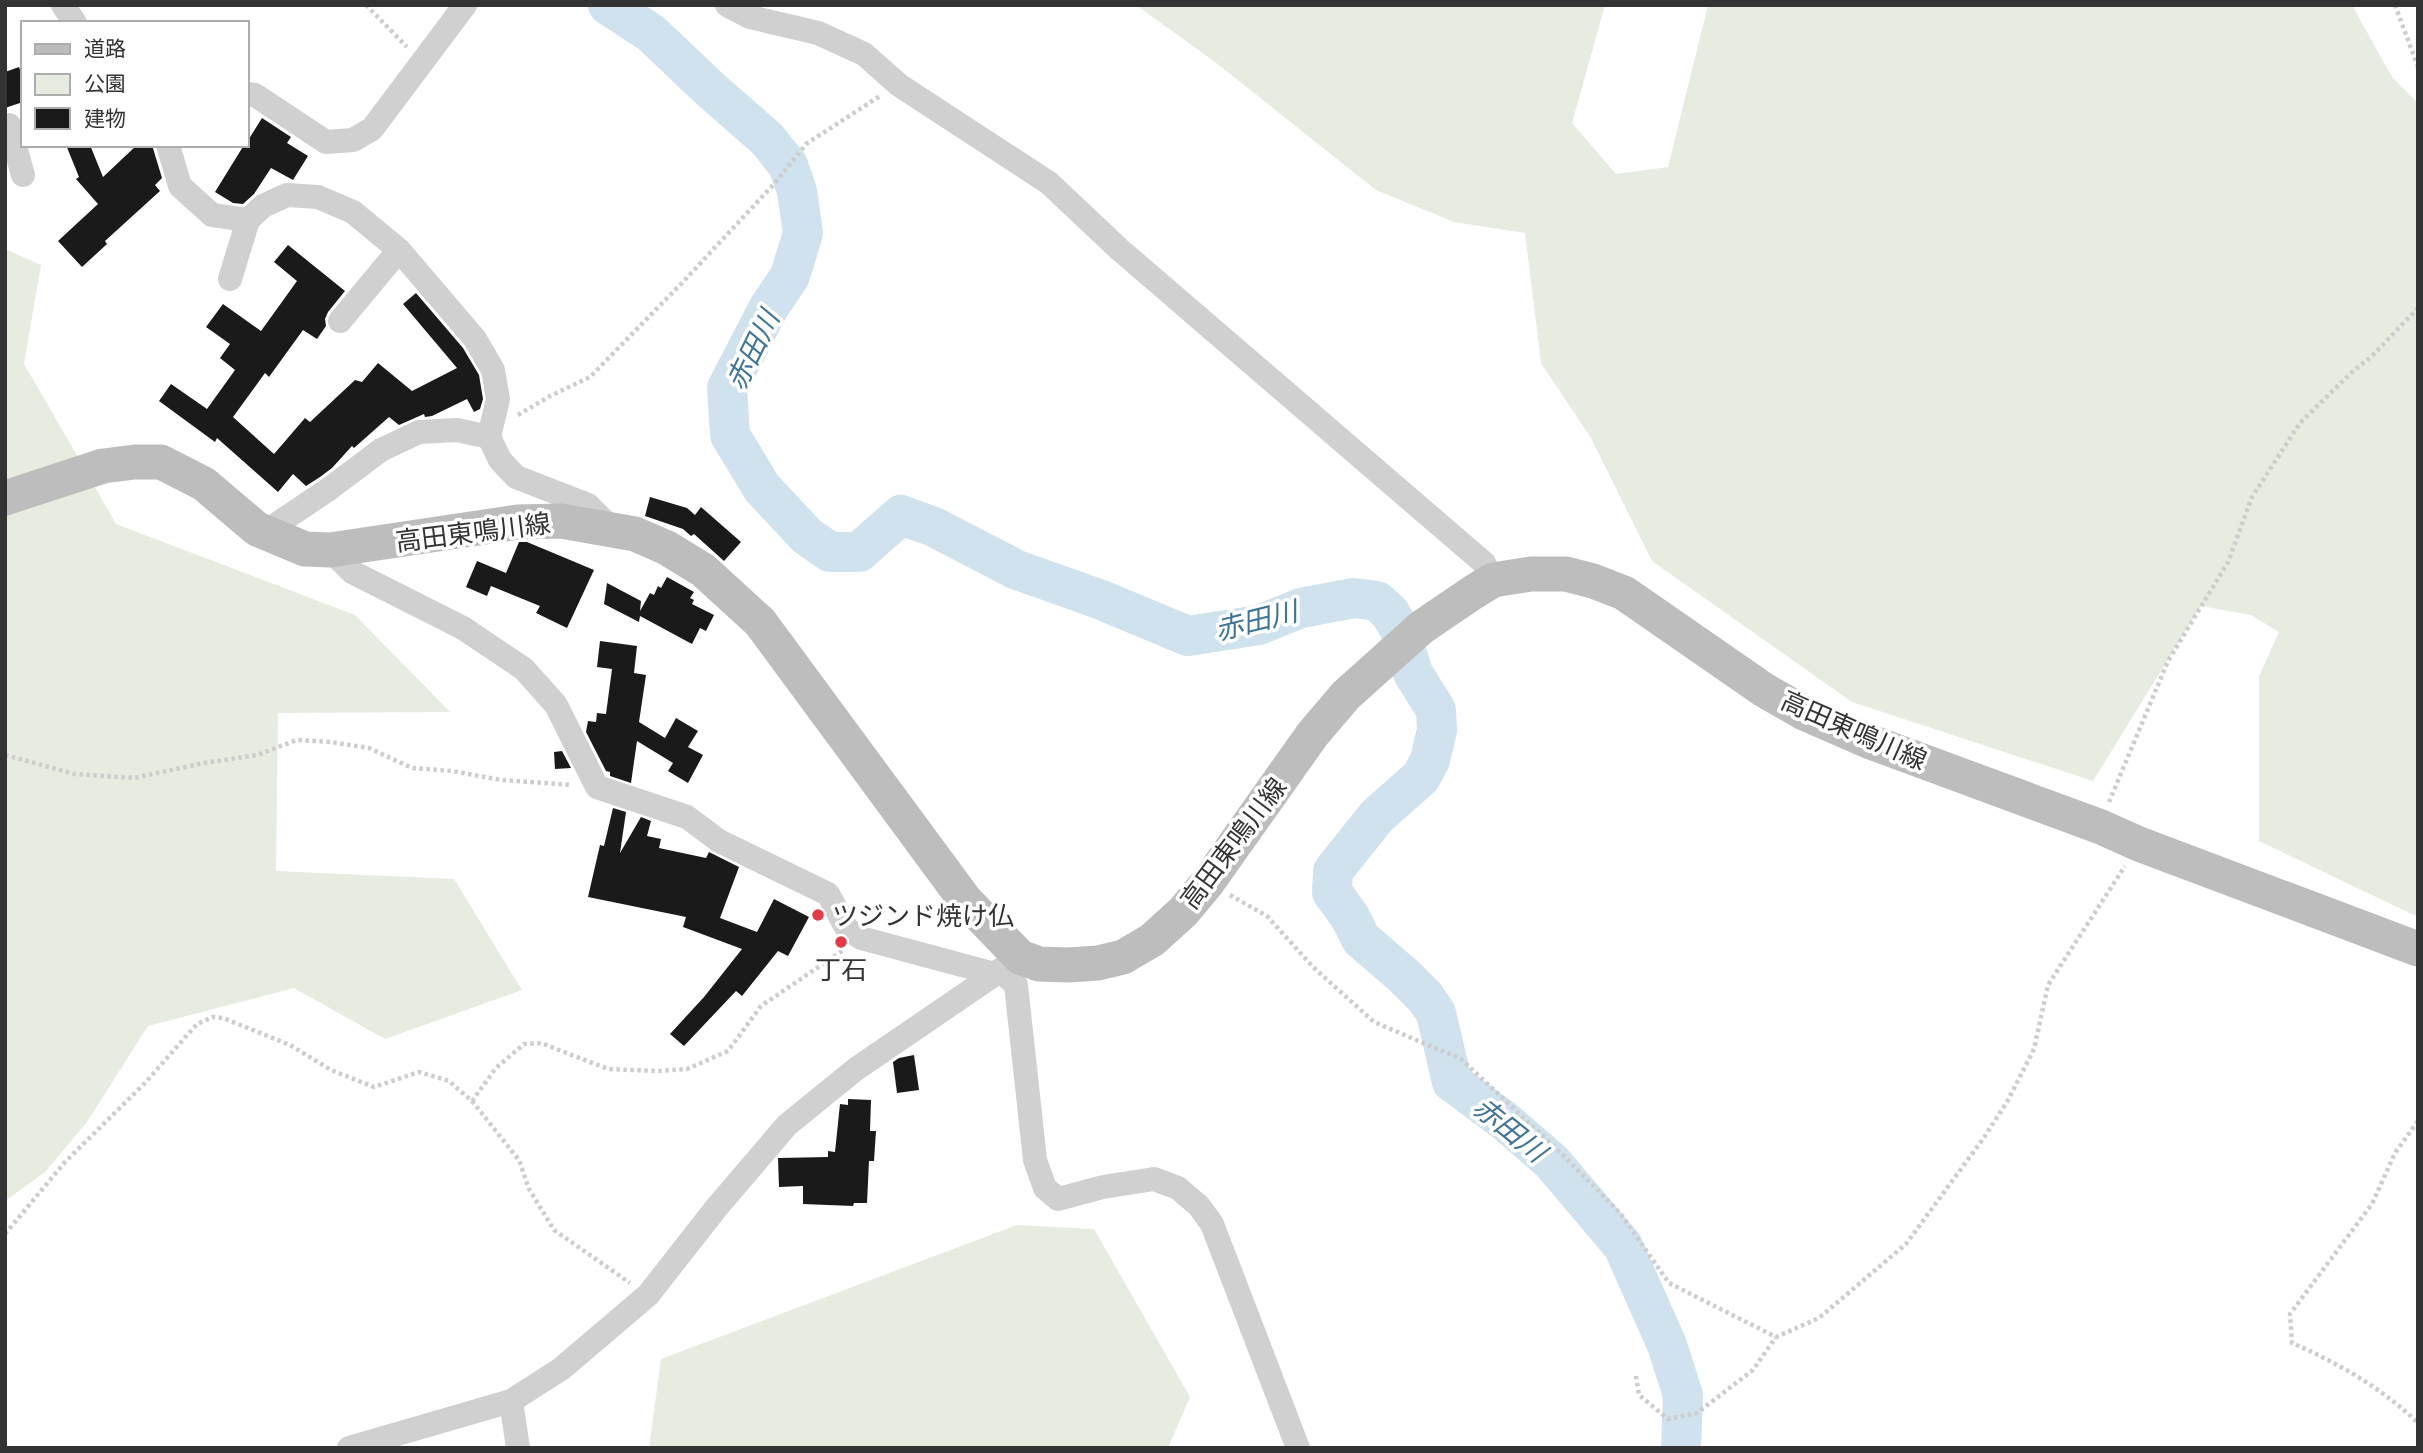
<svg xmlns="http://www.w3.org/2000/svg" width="2423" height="1453" viewBox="0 0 2423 1453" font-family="'PT Sans Narrow','Noto Sans JP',sans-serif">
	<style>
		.green { fill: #e6ecdf }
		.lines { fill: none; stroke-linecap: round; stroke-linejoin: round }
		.river { stroke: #cfe2ee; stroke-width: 40 }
		.building { fill: #1a1a1a }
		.path { stroke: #cdcdcd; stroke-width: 4.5; stroke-dasharray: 3.5 3.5; stroke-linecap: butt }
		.minor { stroke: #d0d0d0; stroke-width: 24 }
		.secondary { stroke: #bdbdbd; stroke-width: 35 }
		.poi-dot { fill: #e63946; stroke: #fff; stroke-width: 2.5 }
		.labels { text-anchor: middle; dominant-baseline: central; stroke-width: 7; stroke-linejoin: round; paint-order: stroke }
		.street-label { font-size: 26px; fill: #333; stroke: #fff }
		.poi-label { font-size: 26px; fill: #333; stroke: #fff; text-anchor: start }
		.water-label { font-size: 28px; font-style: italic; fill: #3f7597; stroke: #fff }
	</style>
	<rect width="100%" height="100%" fill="#fff"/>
	<g class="green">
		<polygon points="1136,5 1605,5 1572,123 1616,174 1668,167 1708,5 2352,5 2392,77 2418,103 2418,917 2259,841 2259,676 2279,632 2251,615 2201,606 2093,781 1852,702 1652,561 1591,438 1541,363 1525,233 1454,222 1376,190 1215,62"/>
		<polygon points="5,249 41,265 24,364 78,457 5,480"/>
		<polygon points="92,482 116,524 355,615 450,712 278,713 276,871 454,879 522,990 385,1039 294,988 148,1026 87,1122 45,1172 5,1201 5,510"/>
		<polygon points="1017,1225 1094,1229 1190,1397 1168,1448 649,1448 661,1359"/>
	</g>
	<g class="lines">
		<polyline class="river" points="608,5 651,33 711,90 767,139 788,165 797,191 803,233 790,276 769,307 727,388 730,435 762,488 807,536 830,552 859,552 901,515 934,527 1017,570 1099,599 1188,636 1259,625 1301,608 1354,598 1377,601 1390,613 1399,628 1413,673 1436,710 1437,730 1430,760 1421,777 1377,816 1333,871 1332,892 1350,917 1361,939 1404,976 1425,997 1436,1013 1452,1082 1506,1122 1552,1162 1623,1246 1667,1345 1683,1395 1681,1448"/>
	</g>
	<g class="building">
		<polygon points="19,67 23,77 23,102 5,108 5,72"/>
		<polygon points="262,118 291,137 287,143 308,156 293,180 271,168 254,194 243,204 233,203 215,192 244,145 247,145 247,142"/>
		<polygon points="66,145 90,145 103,177 137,145 152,145 162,178 155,185 160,191 105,241 107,244 82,267 58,241 98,204 76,179 79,177"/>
		<polygon points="288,245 345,291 328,312 325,319 326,326 317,339 303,330 269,377 265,373 233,417 274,454 305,418 310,422 355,380 362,382 378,363 412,391 457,368 403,304 416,293 463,348 479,375 483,399 480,409 474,412 467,399 432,416 425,417 424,414 399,425 389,417 354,448 352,446 332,468 320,477 306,486 293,474 278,492 217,438 215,442 159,401 171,384 207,409 235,370 220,358 230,344 206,327 223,304 261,331 297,281 274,262"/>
		<polygon points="650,497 687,508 695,515 701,507 741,542 724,561 694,534 691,536 683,529 645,516"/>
		<polygon points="519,542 527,542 594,570 567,628 536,613 540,606 491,586 487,596 466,587 477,561 506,573"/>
		<polygon points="667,577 694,592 690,598 694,600 692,604 714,615 706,631 700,628 692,644 640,616 639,622 604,604 607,583 641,601 640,611 650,593 654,595 658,586 661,588"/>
		<polygon points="600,641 637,646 634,673 646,675 639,722 665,738 676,718 698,731 688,747 703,755 688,783 668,771 673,763 637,741 631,783 610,776 610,772 606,771 586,732 588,721 596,722 597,713 606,714 612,669 597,667"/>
		<polygon points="562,751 571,768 555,769 554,752"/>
		<polygon points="613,808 626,812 620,853 641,817 651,821 647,836 661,839 659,848 706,858 709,852 739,867 720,918 757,932 774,899 809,917 788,956 778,951 742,996 736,991 684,1046 670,1034 704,997 742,949 683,927 686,917 588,897 600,845 604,846"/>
		<polygon points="914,1055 919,1090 897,1093 893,1062 899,1058"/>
		<polygon points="848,1099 871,1100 870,1131 876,1131 874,1161 869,1161 867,1203 854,1203 853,1206 803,1204 803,1186 779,1187 778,1158 828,1157 828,1151 835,1152 840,1104 848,1105"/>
	</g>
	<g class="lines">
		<g class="path">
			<polyline points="366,5 407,47"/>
			<polyline points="2395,5 2418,67"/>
			<polyline points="518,415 550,396 590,377 682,283 775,183 806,144 880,96"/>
			<polyline points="5,755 75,774 134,778 204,763 257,755 297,740 331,742 369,748 412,768 452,771 501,780 572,785"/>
			<polyline points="2109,802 2168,661 2228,562 2252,497 2300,423 2351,373 2372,356 2418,308"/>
			<polyline points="1230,895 1267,916 1313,967 1374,1022 1461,1059 1557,1149 1620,1213 1669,1283 1776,1337 1819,1318 1906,1244 1983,1139 2007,1102 2034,1049 2048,985 2125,866"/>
			<polyline points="472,1101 519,1160 529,1189 554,1230 630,1283"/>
			<path d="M 2418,1121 L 2395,1153 L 2372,1204 L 2290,1314 L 2292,1343 C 2338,1363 2382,1388 2418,1423"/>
			<polyline points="5,1234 65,1162 145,1083 197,1024 213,1017 223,1018 290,1045 331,1070 374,1087 419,1072 449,1081 472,1101 496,1068 524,1044 541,1043 608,1069 657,1071 687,1069 728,1051 761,1006 842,951"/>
			<polyline points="1636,1376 1639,1395 1668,1419 1697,1413 1753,1370 1776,1337"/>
		</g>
		<g class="minor">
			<polyline points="63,5 75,23"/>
			<polyline points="727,5 750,17 818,33 864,54 899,85 1049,183 1119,249 1484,563 1493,580"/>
			<polyline points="247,94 255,95 326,142 353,140 372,129 465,5"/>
			<polyline points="9,125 23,175"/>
			<polyline points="168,145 180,186 212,215 248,220 263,206 287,195 318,197 353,212 399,250 475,339 493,370 498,399 489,437 500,460 516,477 588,505 611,528"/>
			<polyline points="230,279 248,220"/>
			<polyline points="340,321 399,250"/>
			<polyline points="265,532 329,489 381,450 419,432 457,430 489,437"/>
			<polyline points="330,550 352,572 463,628 524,669 556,705 597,787 687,817 719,841 828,894 847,929 861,938 995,974"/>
			<polyline points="1000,970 1016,985 1035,1160 1045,1188 1058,1199 1103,1187 1154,1179 1178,1188 1199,1206 1212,1224 1298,1448"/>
			<polyline points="511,1401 518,1448"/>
			<polyline points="349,1448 511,1401 561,1369 648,1295 717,1207 787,1125 856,1069 1020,957"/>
		</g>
		<polyline class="secondary" points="5,498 103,466 135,462 161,462 204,484 257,529 305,549 330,550 518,522 561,521 635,534 667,548 703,570 760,622 965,900 1020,957 1039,964 1068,965 1098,963 1123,957 1152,940 1183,912 1208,882 1312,735 1346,695 1422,627 1472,593 1493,580 1531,574 1566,574 1593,581 1624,593 1764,690 1804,713 1868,741 2101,827 2139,844 2418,949"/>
	</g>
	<g class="poi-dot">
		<circle cx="818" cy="915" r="7"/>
		<circle cx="841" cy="942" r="7"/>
	</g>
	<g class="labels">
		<g class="street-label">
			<text transform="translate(473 532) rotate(-7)">高田東鳴川線</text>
			<text transform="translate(1854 730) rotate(24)">高田東鳴川線</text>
			<text transform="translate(1233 843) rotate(-53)">高田東鳴川線</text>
		</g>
		<g class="poi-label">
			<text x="832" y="915">ツジンド焼け仏</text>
			<text x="841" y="969" text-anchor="middle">丁石</text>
		</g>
		<g class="water-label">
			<text transform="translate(752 350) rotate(-64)">赤田川</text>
			<text transform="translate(1256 620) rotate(-14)">赤田川</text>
			<text transform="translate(1510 1129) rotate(39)">赤田川</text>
		</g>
	</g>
	<rect width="2423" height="1453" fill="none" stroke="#333333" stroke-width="14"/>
	<rect x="21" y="21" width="228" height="126" fill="#ffffff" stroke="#adadad" stroke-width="2"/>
	<rect x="35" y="44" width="35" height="10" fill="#bdbdbd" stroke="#adadad" stroke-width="2"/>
	<text x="84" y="56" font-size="21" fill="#333333">道路</text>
	<rect x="35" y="74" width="35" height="21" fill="#e6ecdf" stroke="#adadad" stroke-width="2"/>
	<text x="84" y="91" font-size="21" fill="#333333">公園</text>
	<rect x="35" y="108" width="35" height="21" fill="#1a1a1a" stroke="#adadad" stroke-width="2"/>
	<text x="84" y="126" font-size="21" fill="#333333">建物</text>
</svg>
